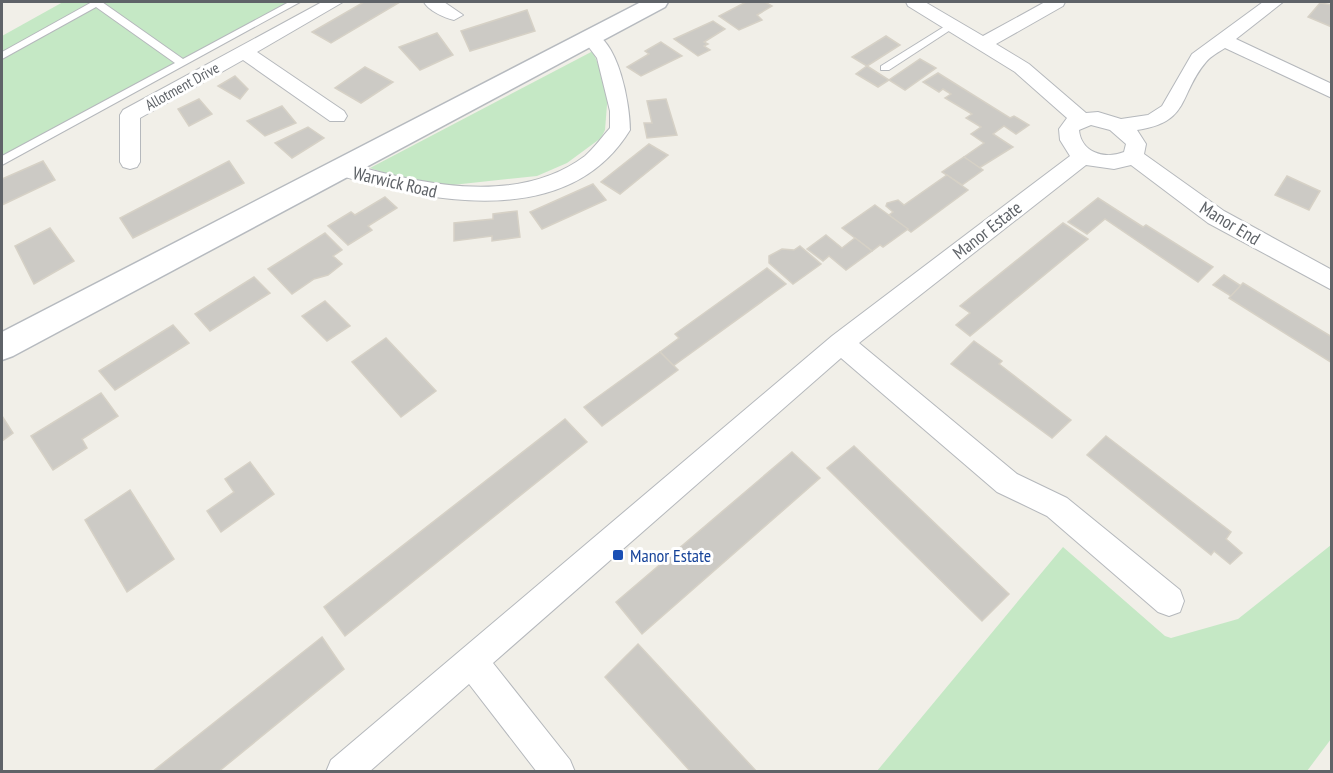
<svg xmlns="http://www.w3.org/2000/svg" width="1333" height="773" viewBox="0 0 1333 773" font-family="'PT Sans Narrow',sans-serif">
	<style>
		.green { fill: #c5e8c5 }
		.building { fill: #cccac5; stroke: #d6d1c6; stroke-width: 1.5 }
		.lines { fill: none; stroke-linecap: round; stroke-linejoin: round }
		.lane-casing { stroke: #b5b8bc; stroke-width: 2 }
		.street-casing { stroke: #b5b8bc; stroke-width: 2 }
		.secondary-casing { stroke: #b6babf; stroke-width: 3 }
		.lane { fill: #fff; fill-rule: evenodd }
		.street { fill: #fff; fill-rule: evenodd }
		.secondary { fill: #fff; fill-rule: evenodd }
		.transit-dot { fill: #1a4fb4; stroke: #fff; stroke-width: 2 }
		.labels { text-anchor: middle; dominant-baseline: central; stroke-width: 6; stroke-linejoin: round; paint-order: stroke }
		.far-street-label { font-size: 15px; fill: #5f6368; stroke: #fff }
		.street-label { font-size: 18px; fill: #5f6368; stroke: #fff }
		.transit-label { font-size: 18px; fill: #164399; stroke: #fff; text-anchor: start }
	</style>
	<rect width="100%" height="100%" fill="#f1efe8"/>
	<g class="green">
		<polygon points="63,2 295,2 2,161 2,36"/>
		<polygon points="593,51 608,92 605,130 601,138 567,163 537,176 443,186 415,183 370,168"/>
		<polygon points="1331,545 1331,739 1307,771 877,771 1063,547 1165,636 1171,638 1238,619"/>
	</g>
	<g class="building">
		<polygon points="364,2 400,2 331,43 312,32"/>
		<polygon points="746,2 765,2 772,6 757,15 762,20 739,30 719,16"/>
		<polygon points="1320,3 1332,5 1332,27 1308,17"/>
		<polygon points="527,10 535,31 470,51 461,31"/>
		<polygon points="713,21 725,29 704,42 708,44 704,46 710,50 698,56 674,39"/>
		<polygon points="437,33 453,55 420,70 399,47"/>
		<polygon points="886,36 900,45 867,66 852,57"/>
		<polygon points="661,42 682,56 641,76 627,67 649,54 645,51"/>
		<polygon points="920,59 936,68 905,90 889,80"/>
		<polygon points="867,66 889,80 878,87 856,74"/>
		<polygon points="365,67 393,82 361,103 335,88"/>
		<polygon points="938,73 1010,118 1014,116 1029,125 1016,134 1004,126 993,134 1013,147 979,168 964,157 984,143 971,134 981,127 966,118 972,114 945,98 951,94 943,89 939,92 923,82"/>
		<polygon points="235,76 248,89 240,99 218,86"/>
		<polygon points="199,99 212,114 189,126 178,109"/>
		<polygon points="666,99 677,135 647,138 644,123 652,123 647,101"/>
		<polygon points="282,106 296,123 265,136 247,121"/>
		<polygon points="308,127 324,138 292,158 275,143"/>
		<polygon points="649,144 668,155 620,194 601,182"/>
		<polygon points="964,157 983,170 962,185 942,172"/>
		<polygon points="43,161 55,180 2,205 2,179"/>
		<polygon points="229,161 244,183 133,238 120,218"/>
		<polygon points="947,175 968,190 911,232 889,215 893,212 886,206 887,203 898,200 904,205"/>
		<polygon points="1287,176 1320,191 1309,210 1275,195"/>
		<polygon points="593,184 606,200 542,229 530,212"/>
		<polygon points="385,197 397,208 368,226 372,230 348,245 328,226 351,212 355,215"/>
		<polygon points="1098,198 1143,227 1146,225 1213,267 1198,282 1105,219 1087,234 1068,222"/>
		<polygon points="875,205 908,229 883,247 880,245 872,251 842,228"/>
		<polygon points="517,211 520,237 492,241 492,236 454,241 454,223 493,219 493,214"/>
		<polygon points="1063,223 1088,239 970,336 956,325 970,313 960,306"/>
		<polygon points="50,228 74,261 34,284 15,246"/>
		<polygon points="325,233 342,250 333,256 342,264 328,275 314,279 292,294 268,269"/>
		<polygon points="826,235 842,248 855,238 872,251 846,270 829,256 823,261 807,249"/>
		<polygon points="800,246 821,264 793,284 769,263 769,256 782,249 794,250"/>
		<polygon points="767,268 786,284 673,366 660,352 679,338 675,334"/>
		<polygon points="1224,275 1241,286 1231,296 1213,285"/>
		<polygon points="254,277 270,293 210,331 195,314"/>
		<polygon points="1243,283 1332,337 1332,363 1229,298"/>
		<polygon points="325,301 350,326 327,341 302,316"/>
		<polygon points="173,325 189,343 115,390 99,371"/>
		<polygon points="386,338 436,391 401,417 352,362"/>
		<polygon points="974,341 1002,361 999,364 1071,420 1052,438 951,364"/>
		<polygon points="660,352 678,370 602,426 584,407"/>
		<polygon points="101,393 118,416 82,439 87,448 53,470 31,436"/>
		<polygon points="2,416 13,433 2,441"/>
		<polygon points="565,419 587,442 345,636 324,607"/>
		<polygon points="1106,436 1231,532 1226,539 1242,553 1230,564 1214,551 1211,555 1087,455"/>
		<polygon points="854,446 1009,594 982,621 827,468"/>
		<polygon points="792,452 820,478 642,634 616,602"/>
		<polygon points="250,462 274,494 221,532 207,511 234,492 225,479"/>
		<polygon points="130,490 174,559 127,592 85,520"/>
		<polygon points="322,637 344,669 218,772 152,772"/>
		<polygon points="638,644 757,772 691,772 605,677"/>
	</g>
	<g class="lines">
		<g class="lane-casing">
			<g id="lane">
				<polygon points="92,2 102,2 183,59 289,2 300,2 2,165 2,156 175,63 96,7 2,59 2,52"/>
				<polygon points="950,23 958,25 889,70 881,70 881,66"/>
			</g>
		</g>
		<g class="street-casing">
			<g id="street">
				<polygon points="322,2 343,2 257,52 344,111 347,116 344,121 330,121 243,60 140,118 140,162 137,167 130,169 123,167 120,162 120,115 123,110"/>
				<path d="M 424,2 L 444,2 L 463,15 L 454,20 C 444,18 428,10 424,2 Z"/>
				<path d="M 906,2 L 925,2 L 983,36 L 1045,2 L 1065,2 L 1063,6 L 996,44 L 1029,64 L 1086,113 L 1098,112 L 1121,119 L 1148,115 L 1162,106 L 1192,54 L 1263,2 L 1283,2 L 1236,39 L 1332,84 L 1332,98 L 1225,48 C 1219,52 1211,56 1206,62 C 1178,95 1191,122 1137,130 L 1146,144 L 1144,154 L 1224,211 L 1332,270 L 1332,290 L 1208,223 L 1131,165 L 1114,169 L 1086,165 L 859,343 L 1017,474 L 1067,498 L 1180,590 L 1184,601 L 1180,612 L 1169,616 L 1158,612 L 1047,516 L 997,492 L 841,358 L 493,663 L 570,760 L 575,772 L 537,772 L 469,684 L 369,772 L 326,772 L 331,760 L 832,336 L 1070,156 L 1060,140 L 1059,129 L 1067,118 L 1015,72 L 908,6 ZM 1091,125 L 1110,130 L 1126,144 L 1124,152 C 1104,160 1081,152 1079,130 Z"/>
				<path d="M 591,32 C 619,40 630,105 630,130 C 568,232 426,202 332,173 L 329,168 L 332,163 L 339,161 C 415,183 516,208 585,156 C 594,148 602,137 610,128 L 610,111 L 597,58 L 582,38 Z"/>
			</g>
		</g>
		<g class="secondary-casing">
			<polygon id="secondary" points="641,2 668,2 665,7 13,356 2,360 2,332"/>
		</g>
		<use href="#lane" class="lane"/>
		<use href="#street" class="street"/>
		<use href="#secondary" class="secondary"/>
	</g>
	<rect class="transit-dot" x="612" y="549" width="12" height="12" rx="3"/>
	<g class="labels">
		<g class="far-street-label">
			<text transform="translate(182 86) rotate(-29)">Allotment Drive</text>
		</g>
		<g class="street-label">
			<text transform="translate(395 182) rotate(13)">Warwick Road</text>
			<text transform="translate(1230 223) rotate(31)">Manor End</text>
			<text transform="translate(987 230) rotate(-38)">Manor Estate</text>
		</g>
		<g class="transit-label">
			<text x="630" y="555">Manor Estate</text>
		</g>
	</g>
	<rect width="1333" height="773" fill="none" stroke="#5f6368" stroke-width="6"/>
</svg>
